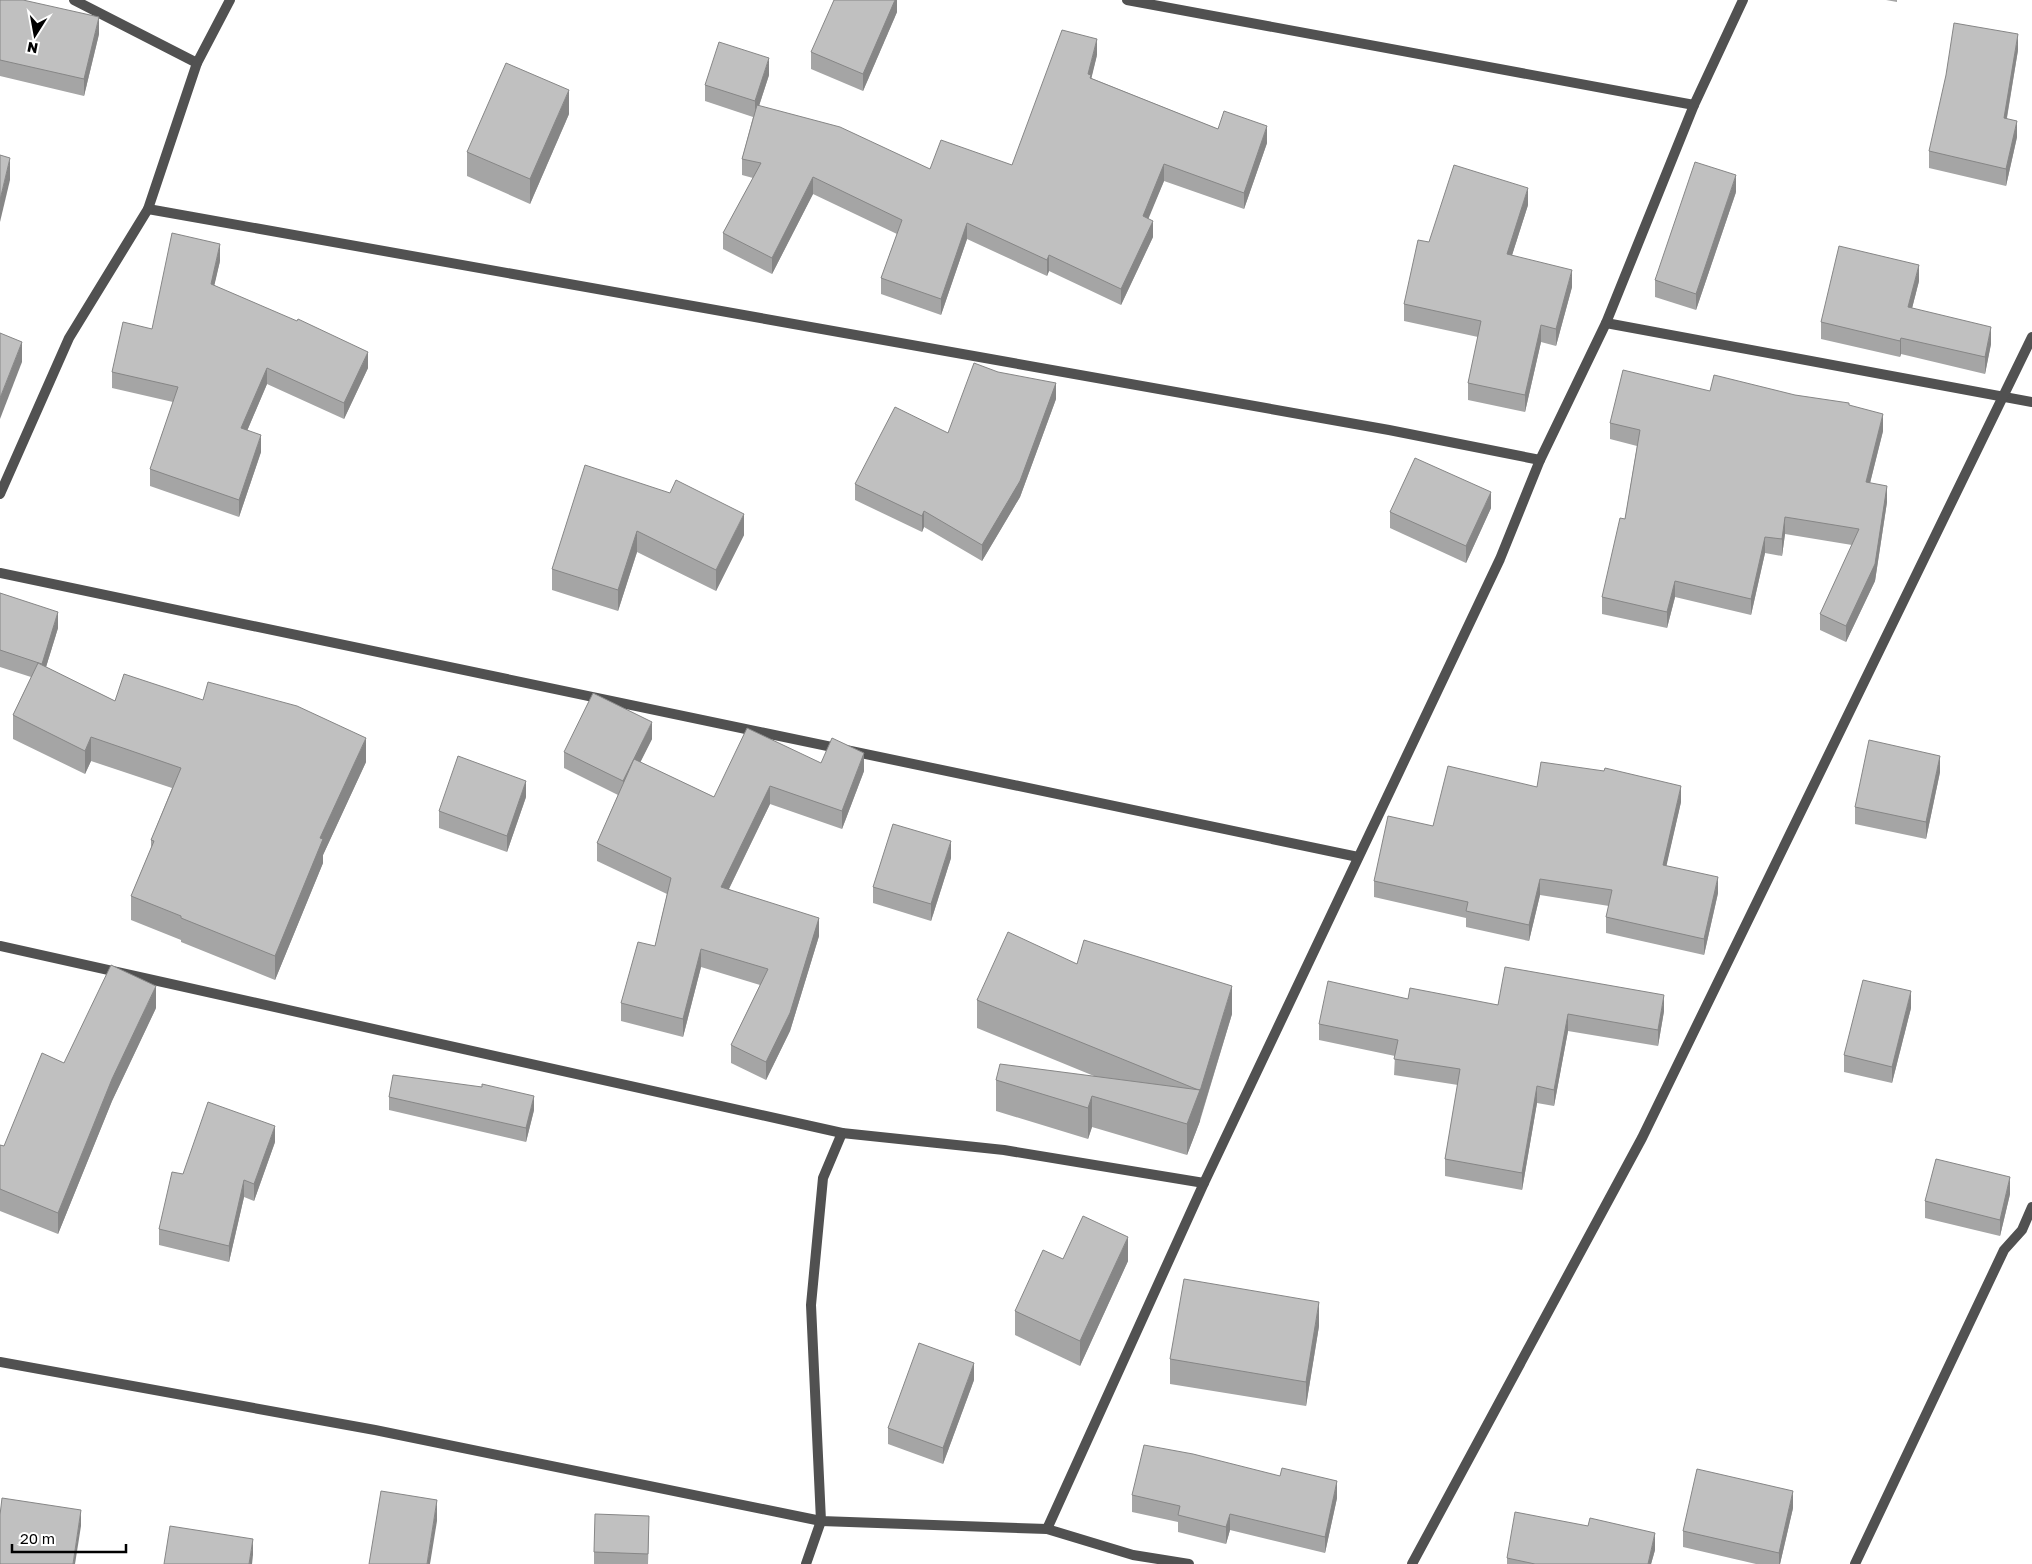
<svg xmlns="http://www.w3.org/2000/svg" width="2032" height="1564" viewBox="0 0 2032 1564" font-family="'Golos Text',sans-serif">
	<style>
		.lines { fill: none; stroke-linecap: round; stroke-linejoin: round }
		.minor { stroke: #515151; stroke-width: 10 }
		.wall { fill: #a5a5a5 }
		.shaded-wall { fill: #868686 }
		.building { fill: #c0c0c0; stroke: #868686 }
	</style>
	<rect width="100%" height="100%" fill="#fff"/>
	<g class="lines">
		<g class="minor">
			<polyline points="74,0 197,63"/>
			<polyline points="1127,0 1694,105"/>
			<polyline points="148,209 1389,430 1540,460"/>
			<polyline points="1606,323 2032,402"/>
			<polyline points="0,494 69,338 148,209 197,63 230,0"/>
			<polyline points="0,573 1358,857"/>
			<polyline points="0,946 842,1133"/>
			<polyline points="0,1362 375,1430 821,1521 1047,1529 1204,1183 1500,559 1540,460 1606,323 1694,105 1743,0"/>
			<polyline points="1047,1529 1133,1555 1189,1564"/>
			<polyline points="806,1564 821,1521 811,1305 823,1178 842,1133 1004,1150 1204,1183"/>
			<polyline points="1412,1564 1642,1138 2032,337"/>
			<polyline points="1855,1564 2004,1250 2022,1230 2032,1207"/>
		</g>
	</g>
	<g class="wall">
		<polygon points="0,0 99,34 84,96 0,76"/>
		<polygon points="897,0 897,12 863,91 811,69 811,52"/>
		<polygon points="1886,0 1897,0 1897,2"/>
		<polygon points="2018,50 2007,118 2017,137 2006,186 1929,168 1929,151"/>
		<polygon points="1097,55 1091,78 1218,129 1267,143 1244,209 1164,181 1148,218 1153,237 1121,305 1049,271 1047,276 967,239 941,315 881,294 881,278 897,234 813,194 772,274 723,249 723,233 753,178 742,175 742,159 753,117 705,101 705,85 769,75 759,106 930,169 1012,165"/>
		<polygon points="569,114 530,204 467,176 467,152"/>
		<polygon points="1736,192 1696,310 1655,297 1655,280"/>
		<polygon points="1528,205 1512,255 1572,287 1556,346 1541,342 1525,412 1468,400 1468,383 1478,337 1404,321 1404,304 1429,242"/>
		<polygon points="220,261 214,285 368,368 344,419 267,384 247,431 261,452 239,517 150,486 150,469 173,402 112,388 112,372 152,329"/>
		<polygon points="1919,281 1912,308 1991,344 1985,374 1901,354 1900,357 1821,339 1821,322"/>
		<polygon points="1710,391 1795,395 1849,406 1883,431 1870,483 1887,502 1875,581 1846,642 1820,630 1820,614 1852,545 1785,534 1782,556 1765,553 1751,615 1675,597 1667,628 1602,614 1602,597 1625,519 1637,446 1610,439 1610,423"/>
		<polygon points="1056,399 1020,497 982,561 924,527 922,532 855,500 855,484 948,433"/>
		<polygon points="670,493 744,535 716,591 637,552 618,611 552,590 552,569"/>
		<polygon points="1491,508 1466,563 1390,528 1390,512"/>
		<polygon points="0,593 58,628 46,667 115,701 366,762 323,855 323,863 275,980 181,942 181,940 131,920 131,896 151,848 151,840 172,788 91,761 85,774 13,739 13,715 31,677 0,667"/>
		<polygon points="652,739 640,762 714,797 821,763 864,771 842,829 770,804 729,889 819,936 790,1031 766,1080 731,1063 731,1045 760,985 701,967 683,1037 621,1021 621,1003 655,946 667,894 597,861 597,843 618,795 564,768 564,752"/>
		<polygon points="1940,772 1926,839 1855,824 1855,807"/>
		<polygon points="526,797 507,852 439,828 439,811"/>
		<polygon points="1681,802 1666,866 1718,893 1704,955 1606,933 1606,917 1609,906 1540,895 1529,941 1466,927 1466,918 1374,897 1374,881 1433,826"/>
		<polygon points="951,858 931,921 873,903 873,887"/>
		<polygon points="1077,964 1232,1014 1200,1121 1187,1155 1092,1127 1088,1139 996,1111 996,1080 1094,1076 977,1028 977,1000"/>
		<polygon points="1408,999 1498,1005 1664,1011 1658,1046 1568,1031 1554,1106 1537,1103 1522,1190 1445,1176 1445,1159 1458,1085 1394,1075 1395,1056 1319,1040 1319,1024"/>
		<polygon points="156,1008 112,1101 58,1234 0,1211 0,1145 4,1146 64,1063"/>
		<polygon points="1911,1008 1892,1083 1844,1072 1844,1055"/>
		<polygon points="389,1097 534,1110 526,1142 389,1110"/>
		<polygon points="275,1142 254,1201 244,1197 229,1262 159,1245 159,1229 183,1174"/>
		<polygon points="2010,1194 2000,1236 1925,1218 1925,1201"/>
		<polygon points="1063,1259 1128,1261 1080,1366 1015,1335 1015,1311"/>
		<polygon points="1319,1326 1306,1406 1170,1384 1170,1359"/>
		<polygon points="974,1380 943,1464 888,1444 888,1428"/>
		<polygon points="1132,1495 1337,1498 1325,1553 1230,1530 1226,1544 1178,1532 1178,1522 1132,1512"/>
		<polygon points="1793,1508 1780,1564 1756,1564 1683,1547 1683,1531"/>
		<polygon points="649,1532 648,1564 594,1564 594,1552"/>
		<polygon points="1655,1550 1651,1564 1507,1564 1507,1558"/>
	</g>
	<g class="shaded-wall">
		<polygon points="895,0 897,0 897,12 863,91 863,74"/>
		<polygon points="99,17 99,34 84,96 84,79"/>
		<polygon points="2018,34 2018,50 2004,134 2004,118"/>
		<polygon points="1097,39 1097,55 1091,80 1088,74"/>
		<polygon points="769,58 769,75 755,118 755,101"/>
		<polygon points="569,90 569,114 530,204 530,179"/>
		<polygon points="2017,121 2017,137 2006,186 2006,169"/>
		<polygon points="1267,126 1267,143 1244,209 1244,193"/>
		<polygon points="10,158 10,180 0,222 0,200"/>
		<polygon points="1164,164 1164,181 1143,232 1143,216"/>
		<polygon points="1736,175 1736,192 1696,310 1696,294"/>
		<polygon points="813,177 813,194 772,274 772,258"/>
		<polygon points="1528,188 1528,205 1507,271 1507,254"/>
		<polygon points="1153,221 1153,237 1121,305 1121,289"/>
		<polygon points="967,223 967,239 941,315 941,299"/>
		<polygon points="220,244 220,261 211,300 211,284"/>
		<polygon points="1049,255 1049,271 1047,276 1047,260"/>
		<polygon points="1919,265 1919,281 1908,324 1908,307"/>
		<polygon points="1572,270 1572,287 1556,346 1556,329"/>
		<polygon points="1541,325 1541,342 1525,412 1525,395"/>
		<polygon points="1991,327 1991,344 1985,374 1985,357"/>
		<polygon points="1901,338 1901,354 1900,357 1900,341"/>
		<polygon points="22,342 22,362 0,419 0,398"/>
		<polygon points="368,352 368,368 344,419 344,403"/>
		<polygon points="267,368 267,384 241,445 241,428"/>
		<polygon points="1056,383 1056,399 1020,497 982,561 982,545"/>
		<polygon points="1883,414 1883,431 1866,499 1866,482"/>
		<polygon points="261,435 261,452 239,517 239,500"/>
		<polygon points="1887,486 1887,502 1875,581 1846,642 1846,626"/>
		<polygon points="1491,492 1491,508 1466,563 1466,546"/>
		<polygon points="924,511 924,527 922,532 922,516"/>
		<polygon points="744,514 744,535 716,591 716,570"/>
		<polygon points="1785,517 1785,534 1782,556 1782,539"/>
		<polygon points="637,531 637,552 618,611 618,590"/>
		<polygon points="1765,537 1765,553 1751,615 1751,599"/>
		<polygon points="1675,581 1675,597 1667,628 1667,612"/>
		<polygon points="58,612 58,628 42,680 42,664"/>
		<polygon points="652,722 652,739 623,797 623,781"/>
		<polygon points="91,737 91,761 85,774 85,751"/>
		<polygon points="366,738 366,762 323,855 323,863 275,980 275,956 320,838"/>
		<polygon points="864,753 864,771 842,829 842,811"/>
		<polygon points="1940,756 1940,772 1926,839 1926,822"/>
		<polygon points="526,781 526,797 507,852 507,836"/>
		<polygon points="770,786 770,804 721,905 721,887"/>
		<polygon points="1681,786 1681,802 1663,881 1663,865"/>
		<polygon points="951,841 951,858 931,921 931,904"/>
		<polygon points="1718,877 1718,893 1704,955 1704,939"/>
		<polygon points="1540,879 1540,895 1529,941 1529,925"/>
		<polygon points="819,918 819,936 790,1031 766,1080 766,1062"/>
		<polygon points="701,949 701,967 683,1037 683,1019"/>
		<polygon points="156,986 156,1008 112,1101 58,1234 58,1213 112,1079"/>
		<polygon points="1232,986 1232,1014 1200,1119 1200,1091"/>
		<polygon points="1911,991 1911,1008 1892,1083 1892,1067"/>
		<polygon points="1664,995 1664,1011 1658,1046 1658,1030"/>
		<polygon points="1568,1014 1568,1031 1554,1106 1554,1090"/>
		<polygon points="1537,1086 1537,1103 1522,1190 1522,1173"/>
		<polygon points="1200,1090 1200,1121 1187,1155 1187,1124"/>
		<polygon points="534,1096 534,1110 526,1142 526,1128"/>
		<polygon points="1092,1096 1092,1127 1088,1139 1088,1108"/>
		<polygon points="275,1126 275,1142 254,1201 254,1184"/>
		<polygon points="2010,1177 2010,1194 2000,1236 2000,1220"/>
		<polygon points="244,1180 244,1197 229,1262 229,1246"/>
		<polygon points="1128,1237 1128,1261 1080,1366 1080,1341"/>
		<polygon points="1319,1302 1319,1326 1306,1406 1306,1382"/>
		<polygon points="974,1363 974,1380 943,1464 943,1448"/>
		<polygon points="1337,1481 1337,1498 1325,1553 1325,1537"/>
		<polygon points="1793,1491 1793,1508 1780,1564 1779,1564 1779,1553"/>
		<polygon points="437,1500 437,1521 430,1564 427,1564"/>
		<polygon points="81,1510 81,1526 75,1564 73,1564"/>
		<polygon points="1230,1514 1230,1530 1226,1544 1226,1527"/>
		<polygon points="1655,1533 1655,1550 1651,1564 1648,1564"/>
		<polygon points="253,1539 253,1555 252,1564 249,1564"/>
	</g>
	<g class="building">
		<polygon points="0,0 23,0 99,17 84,79 0,60"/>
		<polygon points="834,0 895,0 863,74 811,52"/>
		<polygon points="1954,23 2018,34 2004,118 2017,121 2006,169 1929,151 1946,75"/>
		<polygon points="1062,30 1097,39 1088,74 1091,75 1090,78 1218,129 1224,111 1267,126 1244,193 1164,164 1143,216 1153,221 1121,289 1049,255 1047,260 967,223 941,299 881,278 902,220 813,177 772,258 723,233 761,163 742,159 757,105 840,127 930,169 941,140 1012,165"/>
		<polygon points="719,42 769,58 755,101 705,85"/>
		<polygon points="506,63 569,90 530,179 467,152"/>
		<polygon points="0,155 10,158 0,200"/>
		<polygon points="1695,162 1736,175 1696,294 1655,280"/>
		<polygon points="1454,165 1528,188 1507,254 1572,270 1556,329 1541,325 1525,395 1468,383 1481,321 1404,304 1418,240 1429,242"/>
		<polygon points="172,233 220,244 211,284 297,321 298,319 368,352 344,403 267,368 241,428 261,435 239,500 150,469 178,387 112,372 123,322 152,329"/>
		<polygon points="1839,246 1919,265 1908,307 1991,327 1985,357 1901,338 1900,341 1821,322"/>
		<polygon points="0,333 22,342 0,398"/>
		<polygon points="974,363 998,372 1056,383 1020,481 982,545 924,511 922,516 855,484 895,407 948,433"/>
		<polygon points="1623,370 1710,391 1714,375 1795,395 1849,403 1849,405 1883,414 1866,482 1887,486 1875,564 1846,626 1820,614 1859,529 1785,517 1782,539 1765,537 1751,599 1675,581 1667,612 1602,597 1620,518 1625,519 1640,430 1610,423"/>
		<polygon points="1415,458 1491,492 1466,546 1390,512"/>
		<polygon points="585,465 670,493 676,480 744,514 716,570 637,531 618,590 552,569"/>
		<polygon points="0,593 58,612 42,664 0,650"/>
		<polygon points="38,663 115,701 124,674 203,700 208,682 297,706 366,738 320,838 323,839 275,956 181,918 181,916 131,896 154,841 151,840 181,768 91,737 85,751 13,715"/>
		<polygon points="593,693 652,722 623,781 564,752"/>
		<polygon points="747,728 821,763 832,738 864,753 842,811 770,786 721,887 819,918 790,1013 766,1062 731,1045 768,969 701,949 683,1019 621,1003 638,942 655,946 671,878 597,843 634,759 714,797"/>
		<polygon points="1869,740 1940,756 1926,822 1855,807"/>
		<polygon points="458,756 526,781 507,836 439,811"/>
		<polygon points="1541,762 1604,771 1605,768 1681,786 1663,865 1718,877 1704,939 1606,917 1612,890 1540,879 1529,925 1466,911 1468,902 1374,881 1388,816 1433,826 1448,766 1537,787"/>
		<polygon points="893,824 951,841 931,904 873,887"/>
		<polygon points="1008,932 1077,964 1084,940 1232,986 1200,1091 1200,1090 1196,1089 977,1000"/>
		<polygon points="111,965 156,986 112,1079 58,1213 0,1189 0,1145 4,1146 42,1053 64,1063"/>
		<polygon points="1505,967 1664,995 1658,1030 1568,1014 1554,1090 1537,1086 1522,1173 1445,1159 1460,1069 1394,1059 1398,1040 1319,1024 1328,981 1408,999 1410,988 1498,1005"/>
		<polygon points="1863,980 1911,991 1892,1067 1844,1055"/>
		<polygon points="1000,1064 1200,1090 1187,1124 1092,1096 1088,1108 996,1080"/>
		<polygon points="393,1075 482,1087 482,1084 534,1096 526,1128 389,1097"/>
		<polygon points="208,1102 275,1126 254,1184 244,1180 229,1246 159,1229 172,1172 183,1174"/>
		<polygon points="1936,1159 2010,1177 2000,1220 1925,1201"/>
		<polygon points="1083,1216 1128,1237 1080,1341 1015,1311 1043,1250 1063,1259"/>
		<polygon points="1184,1279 1319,1302 1306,1382 1170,1359"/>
		<polygon points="919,1343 974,1363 943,1448 888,1428"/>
		<polygon points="1144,1445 1193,1454 1280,1476 1282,1468 1337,1481 1325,1537 1230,1514 1226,1527 1178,1515 1180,1506 1132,1495"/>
		<polygon points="1697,1469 1793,1491 1779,1553 1683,1531"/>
		<polygon points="381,1491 437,1500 427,1564 369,1564"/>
		<polygon points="2,1498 81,1510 73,1564 0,1564 0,1515"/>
		<polygon points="1515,1512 1588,1526 1590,1518 1655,1533 1648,1564 1535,1564 1507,1558"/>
		<polygon points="595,1514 649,1516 648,1554 594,1552"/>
		<polygon points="170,1526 253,1539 249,1564 164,1564"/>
	</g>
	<g transform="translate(35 35) rotate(191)" stroke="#ffffff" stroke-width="4" paint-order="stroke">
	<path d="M0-4L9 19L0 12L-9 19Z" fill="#000000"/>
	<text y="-8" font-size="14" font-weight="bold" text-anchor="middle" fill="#000000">N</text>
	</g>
	<path d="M12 1544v8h114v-8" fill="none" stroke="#000000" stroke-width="2.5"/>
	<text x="20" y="1544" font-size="15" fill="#000000" stroke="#ffffff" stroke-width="4" paint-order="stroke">20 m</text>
</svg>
